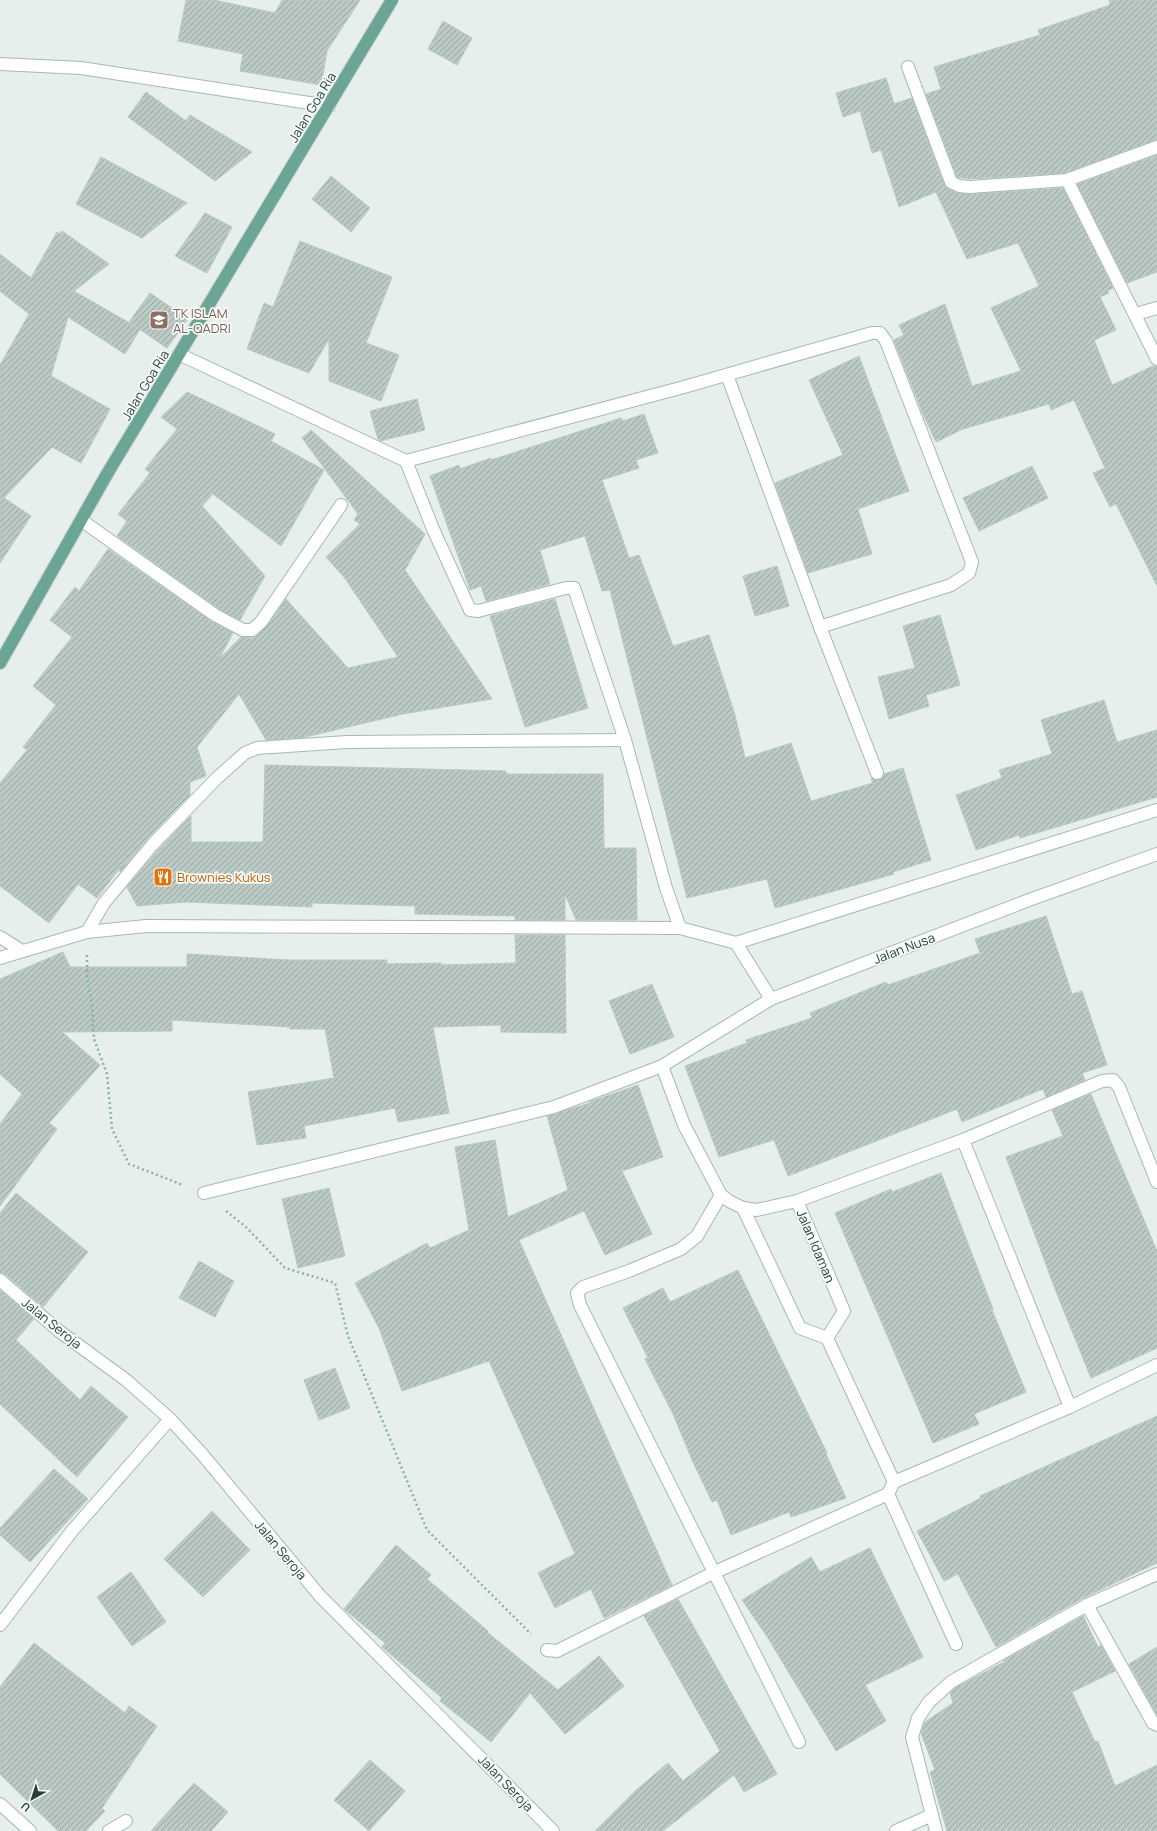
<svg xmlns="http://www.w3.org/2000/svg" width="1157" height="1831" viewBox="0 0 1157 1831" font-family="Manrope,sans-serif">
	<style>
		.building { fill: url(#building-hatch); stroke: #b8c9c2 }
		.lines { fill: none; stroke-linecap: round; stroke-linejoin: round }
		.minor-casing { stroke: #a8b8b2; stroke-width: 14 }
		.major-casing { stroke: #c2cac8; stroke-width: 14 }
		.path { stroke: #86b3a5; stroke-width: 2.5; stroke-dasharray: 2 3; stroke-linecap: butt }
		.minor { stroke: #fff; stroke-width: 12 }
		.major { stroke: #6aa596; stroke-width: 12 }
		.labels { text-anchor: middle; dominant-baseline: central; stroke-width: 3.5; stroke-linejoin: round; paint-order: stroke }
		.street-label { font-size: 13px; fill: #24423a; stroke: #f7fbf9 }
		.education-label { font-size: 13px; fill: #785e54; stroke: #f7fbf9; text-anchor: start }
		.food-label { font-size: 13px; fill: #c56008; stroke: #f7fbf9; text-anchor: start }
	</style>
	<defs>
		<pattern id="building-hatch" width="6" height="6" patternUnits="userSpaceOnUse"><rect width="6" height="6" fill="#bbcac4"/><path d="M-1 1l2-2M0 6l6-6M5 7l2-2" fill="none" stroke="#98a6a0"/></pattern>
	</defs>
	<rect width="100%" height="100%" fill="#e6efeb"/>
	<g class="building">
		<polygon points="186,0 214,0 275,13 282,0 360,0 327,51 321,85 240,71 243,54 178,41"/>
		<polygon points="1109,0 1157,0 1157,140 1065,173 970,179 957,177 926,94 941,89 934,67 1040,35 1038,30 1110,5"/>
		<polygon points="443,21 472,38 457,65 428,49"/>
		<polygon points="886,78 894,104 912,98 944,185 948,189 958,193 971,194 1063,188 1113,288 1107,291 1109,293 1100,297 1116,330 1094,340 1112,385 1153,366 1157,366 1157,586 1116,504 1110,507 1093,473 1105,468 1074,400 1051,410 1049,404 963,429 936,442 923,414 894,340 904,335 899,325 945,304 972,386 1021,371 991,308 1039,286 1018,243 967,259 936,192 899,207 881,150 872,153 860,111 843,117 836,93"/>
		<polygon points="146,92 186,121 190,115 252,152 215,181 128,117"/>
		<polygon points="1157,155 1157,272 1127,283 1077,184"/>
		<polygon points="101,157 187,203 142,238 76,204"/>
		<polygon points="331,176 370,208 351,232 312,199"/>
		<polygon points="205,213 232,227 207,273 175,256"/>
		<polygon points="62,231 109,264 74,291 140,329 125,354 68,317 51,376 110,409 81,463 52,447 4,498 31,516 0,563 0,365 29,314 0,291 0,254 31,278 57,232 60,234"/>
		<polygon points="300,241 392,277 366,343 399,355 381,401 329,381 329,339 309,373 247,349 264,303 273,307"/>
		<polygon points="150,293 188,319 167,348 129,322"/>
		<polygon points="859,356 909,491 858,509 872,554 808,573 775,483 843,455 809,380"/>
		<polygon points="187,392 275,434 271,441 324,470 281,546 213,494 202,506 265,576 240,620 219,609 117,536 127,521 118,514 150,473 145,469 177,429 161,417"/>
		<polygon points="417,399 425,430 380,441 378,439 370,411"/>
		<polygon points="644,414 658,453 636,460 639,468 602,480 629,558 639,555 673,646 709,635 735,715 745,758 791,743 811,801 873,783 871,778 879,780 884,774 903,768 931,860 893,872 894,874 775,908 767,879 687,898 610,590 602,591 585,536 540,550 550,584 486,601 481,586 470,590 430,476 459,465 460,469 491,458 491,460 621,418 623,421"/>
		<polygon points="311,430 425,534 405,570 492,699 403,714 301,738 266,740 239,694 197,747 206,776 190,782 190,795 147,839 120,872 119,869 97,898 78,884 49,923 0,886 0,783 27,750 23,747 56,705 33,686 72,637 50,620 75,587 79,591 108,549 211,621 233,633 219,659 241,637 252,638 257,636 267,626 286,599 348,668 398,657 344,577 326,557 360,524 354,520 358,514 302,438"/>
		<polygon points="1032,466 1048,498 979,531 963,498"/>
		<polygon points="777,566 789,606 755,616 743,576"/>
		<polygon points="555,599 588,708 525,727 490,616"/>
		<polygon points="940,615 960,685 926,695 929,706 889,719 878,677 915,668 903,626"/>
		<polygon points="1104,700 1117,742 1157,730 1157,797 1020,838 1019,835 976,850 956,795 1002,778 999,770 1052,754 1041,720"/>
		<polygon points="265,765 506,771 506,774 603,774 604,848 636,848 637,920 576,920 565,894 565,920 515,920 515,916 415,914 415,906 312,903 312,907 185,902 137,906 127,887 159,849 191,816 191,842 263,842"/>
		<polygon points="1046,916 1072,994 1082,991 1107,1065 1082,1073 1085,1080 1046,1097 1043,1089 962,1122 957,1109 788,1176 774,1140 719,1157 685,1066 747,1043 746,1040 812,1018 810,1013 886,982 888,985 980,953 975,939"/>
		<polygon points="515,935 565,935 566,1033 501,1032 501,1025 433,1027 449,1113 398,1122 395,1108 304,1126 306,1138 257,1145 248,1092 334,1078 325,1029 290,1029 290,1027 172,1020 172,1031 62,1032 100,1065 49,1123 57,1129 0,1206 0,1124 22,1094 0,1074 0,979 63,952 70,967 187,967 187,954 289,960 387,960 387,964 441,963 441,965 516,963"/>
		<polygon points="652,984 674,1037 630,1054 609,1001"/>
		<polygon points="638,1085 663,1157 622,1171 652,1234 605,1255 584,1211 519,1240 672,1585 604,1618 591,1589 555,1608 538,1573 575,1554 489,1361 402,1391 379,1328 355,1283 427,1243 430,1248 469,1230 455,1147 495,1140 508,1217 568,1190 547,1116 590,1103 589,1102"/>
		<polygon points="1091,1094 1157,1251 1157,1348 1091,1378 1055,1289 1006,1157 1063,1136 1052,1110"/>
		<polygon points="941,1173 993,1309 992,1310 1026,1392 974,1414 979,1424 933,1443 835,1213 891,1189 892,1192"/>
		<polygon points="329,1188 345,1256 298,1268 282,1199"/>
		<polygon points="16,1193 88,1252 43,1307 5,1274 0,1273 0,1213"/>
		<polygon points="199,1261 234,1281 215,1317 179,1298"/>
		<polygon points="738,1270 827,1453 826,1454 846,1498 791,1517 789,1512 731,1535 717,1500 712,1502 693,1462 673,1414 645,1359 648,1358 623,1308 663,1288 670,1302"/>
		<polygon points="0,1290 34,1319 16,1340 80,1400 91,1386 128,1417 77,1477 0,1404"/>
		<polygon points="335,1368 350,1408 319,1420 304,1380"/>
		<polygon points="1157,1416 1157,1563 1083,1598 996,1647 958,1574 944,1581 917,1531 981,1498 980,1496"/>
		<polygon points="54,1469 88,1499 30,1562 0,1535 0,1528"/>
		<polygon points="212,1511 250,1550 203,1597 164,1559"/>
		<polygon points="396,1545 431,1575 427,1579 488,1631 487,1632 558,1690 599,1656 624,1686 565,1734 530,1693 491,1742 440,1701 442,1698 382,1647 385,1643 344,1609"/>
		<polygon points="870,1548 923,1657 865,1685 886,1721 836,1751 768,1638 742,1600 811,1557 820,1572"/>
		<polygon points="131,1572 166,1622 132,1646 97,1597"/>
		<polygon points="678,1599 777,1774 744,1792 734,1775 663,1831 595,1831 635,1791 668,1763 683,1781 720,1751 644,1616"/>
		<polygon points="1083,1616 1098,1647 1101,1645 1115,1671 1072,1692 1095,1742 1098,1741 1115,1786 1157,1765 1157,1831 947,1831 930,1772 935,1770 921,1733 925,1722 953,1703 950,1693 955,1688 1004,1662 1003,1661"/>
		<polygon points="34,1643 125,1713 129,1706 157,1726 102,1808 105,1811 86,1831 58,1831 0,1774 0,1687"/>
		<polygon points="1157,1647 1157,1715 1129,1664"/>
		<polygon points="370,1760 405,1791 369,1831 334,1800"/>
		<polygon points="194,1783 228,1812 211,1831 151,1831"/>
	</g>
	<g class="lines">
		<g class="minor-casing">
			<g id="minor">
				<polyline points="0,64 81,68 329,106"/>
				<polyline points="908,67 951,182 959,186 970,187 1067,180"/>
				<polyline points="1157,147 1067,180 1157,359"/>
				<polyline points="1136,314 1157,308"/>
				<polyline points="179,354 406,461 684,387 872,333 880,333 886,341 972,562 969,573 951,585 820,627"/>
				<polyline points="727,375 820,627 877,773"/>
				<polyline points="406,461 433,529 470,610 478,611 566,588 574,588 625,740 666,888 680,928"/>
				<polyline points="81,520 215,615 243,630 252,630 261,622 341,505"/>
				<polyline points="87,932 104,903 153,844 217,778 245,753 257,748 347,742 625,740"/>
				<polyline points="0,937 22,951"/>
				<polyline points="736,943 771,999"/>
				<polyline points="0,958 87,932 146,926 680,928 736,943 1157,810"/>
				<polyline points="662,1066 684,1125 721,1195 729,1201 743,1208 757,1210 797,1201 963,1140 1102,1081 1113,1080 1119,1087 1157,1182"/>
				<polyline points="963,1140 1070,1407"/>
				<polyline points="204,1193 554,1107 662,1066 771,999 1029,900 1157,854"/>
				<polyline points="721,1195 697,1236 681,1249 629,1271 583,1287 577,1293 580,1305 799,1742"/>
				<polyline points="797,1201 844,1311 827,1338 894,1482"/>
				<polyline points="743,1208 800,1328 827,1338"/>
				<polyline points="0,1280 59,1331 126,1380 170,1419 202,1454 320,1596 553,1831"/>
				<polyline points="888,1494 956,1644"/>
				<polyline points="1087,1605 1153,1723 1157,1725"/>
				<polyline points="0,1625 72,1531 170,1419"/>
				<polyline points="547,1650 557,1651 713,1573 888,1494 894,1482 1070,1407 1157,1365"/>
				<polyline points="0,1804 30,1831"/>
				<polyline points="109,1831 126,1821"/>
				<polyline points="896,1831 932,1815"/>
				<polyline points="936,1831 912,1737 918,1718 929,1702 951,1682 984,1663 1087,1605 1157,1574"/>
			</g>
		</g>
		<g class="major-casing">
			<polyline id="major" points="0,663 107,474 392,0"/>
		</g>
		<g class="path">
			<polyline points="87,955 87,979 92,1005 94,1039 107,1074 112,1129 129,1164 183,1185"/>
			<polyline points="226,1211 246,1227 285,1268 335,1283 348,1336 427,1530 531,1634"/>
		</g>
		<use href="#minor" class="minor"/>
		<use href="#major" class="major"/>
	</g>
	<defs>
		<g id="school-square" transform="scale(1)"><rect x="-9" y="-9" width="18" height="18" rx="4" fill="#8d6e63" stroke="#f7fbf9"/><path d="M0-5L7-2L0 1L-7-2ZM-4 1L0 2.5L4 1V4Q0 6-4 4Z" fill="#fff"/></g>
		<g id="restaurant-square" transform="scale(1)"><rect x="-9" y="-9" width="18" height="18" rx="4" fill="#e8710a" stroke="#f7fbf9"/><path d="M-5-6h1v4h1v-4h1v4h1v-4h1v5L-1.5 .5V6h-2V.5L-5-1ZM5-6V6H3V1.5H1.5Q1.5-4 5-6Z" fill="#fff"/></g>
	</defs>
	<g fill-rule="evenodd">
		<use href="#school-square" x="159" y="320"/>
		<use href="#restaurant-square" x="163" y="877"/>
	</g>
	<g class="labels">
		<g class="street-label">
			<text transform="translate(312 107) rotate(-59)">Jalan Goa Ria</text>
			<text transform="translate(145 385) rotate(-59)">Jalan Goa Ria</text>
			<text transform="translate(904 948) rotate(-21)">Jalan Nusa</text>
			<text transform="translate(816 1246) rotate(67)">Jalan Idaman</text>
			<text transform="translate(52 1323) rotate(39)">Jalan Seroja</text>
			<text transform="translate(281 1550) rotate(50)">Jalan Seroja</text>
			<text transform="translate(506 1783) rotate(46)">Jalan Seroja</text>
		</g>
		<g class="education-label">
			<text x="173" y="313">TK ISLAM<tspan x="173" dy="15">AL-QADRI</tspan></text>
		</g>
		<g class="food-label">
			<text x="177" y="877">Brownies Kukus</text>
		</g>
	</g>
	<g transform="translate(32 1799) rotate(219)" stroke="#f7fbf9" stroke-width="3" paint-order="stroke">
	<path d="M0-3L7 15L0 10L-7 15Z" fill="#24423a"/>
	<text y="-6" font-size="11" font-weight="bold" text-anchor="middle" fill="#24423a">U</text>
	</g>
</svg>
